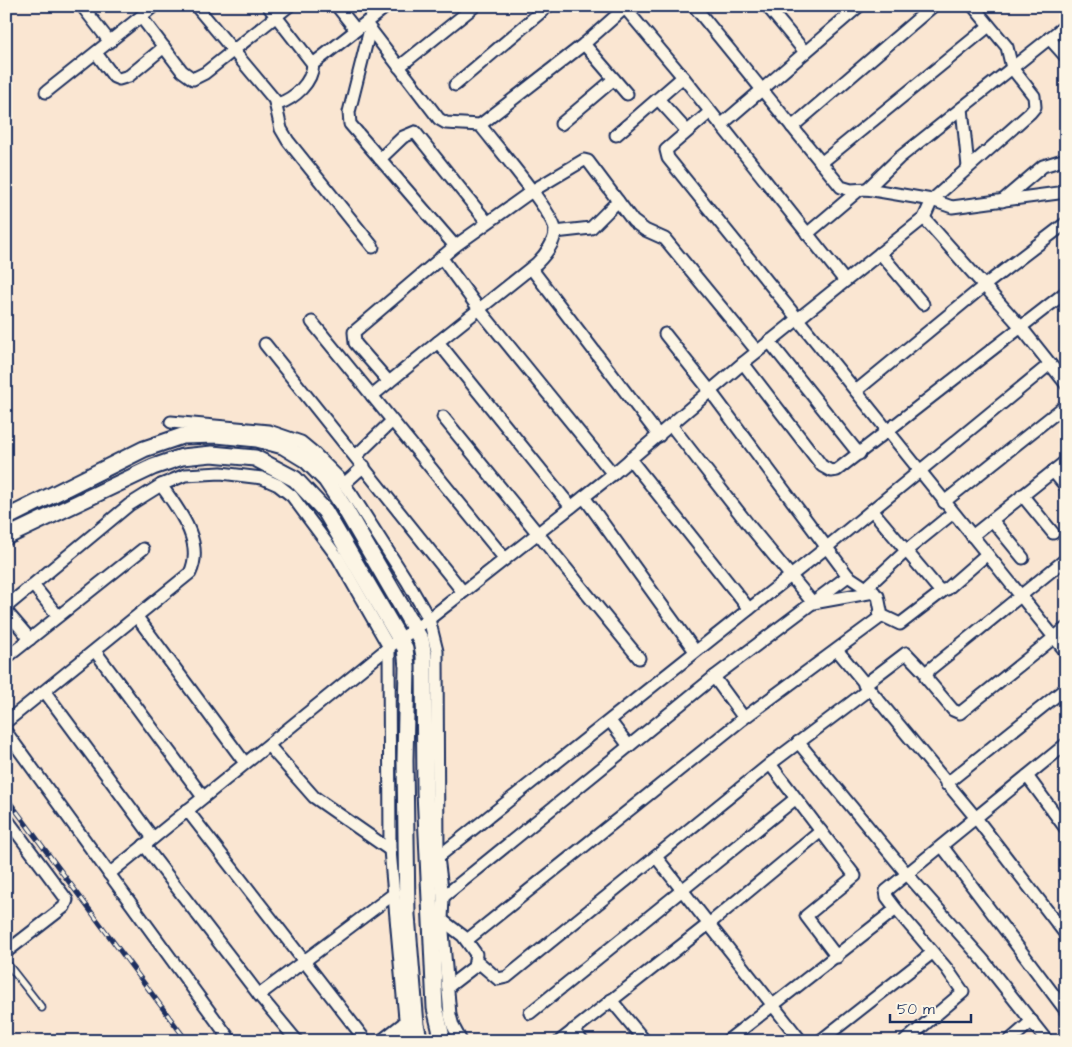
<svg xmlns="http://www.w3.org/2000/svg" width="1072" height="1047" viewBox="0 0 1072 1047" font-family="'Architects Daughter',sans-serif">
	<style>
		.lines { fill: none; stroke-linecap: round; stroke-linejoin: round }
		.service-casing { stroke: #1b2f5e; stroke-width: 9 }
		.minor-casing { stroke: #1b2f5e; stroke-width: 15 }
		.tertiary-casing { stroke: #1b2f5e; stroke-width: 19 }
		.service { stroke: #fcf5e5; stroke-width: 5.5 }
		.minor { stroke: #fcf5e5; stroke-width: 11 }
		.tertiary { stroke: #fcf5e5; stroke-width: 15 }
		.rail-casing { stroke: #1b2f5e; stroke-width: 5 }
		.rail { stroke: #fcf5e5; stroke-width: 3; stroke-dasharray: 9; stroke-linecap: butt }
	</style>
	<rect width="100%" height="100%" fill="#fae6d2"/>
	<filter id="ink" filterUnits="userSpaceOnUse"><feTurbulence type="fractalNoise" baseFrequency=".02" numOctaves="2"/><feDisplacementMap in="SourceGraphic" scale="10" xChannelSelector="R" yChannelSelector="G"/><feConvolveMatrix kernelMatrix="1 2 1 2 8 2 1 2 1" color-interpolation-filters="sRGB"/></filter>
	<g filter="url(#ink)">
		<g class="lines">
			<g class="service-casing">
				<polyline id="service" points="6,962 42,1008"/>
			</g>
			<g class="minor-casing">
				<g id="minor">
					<polyline points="82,6 110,42"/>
					<path d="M 196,6 L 278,104 C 295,98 312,83 313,64 L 387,6"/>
					<polyline points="268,6 313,64"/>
					<polyline points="337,6 356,30"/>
					<polyline points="694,6 841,187 851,190 867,189 932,200 952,207 1066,192"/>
					<polyline points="767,6 805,52"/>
					<polyline points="625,8 683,77 845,281"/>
					<polyline points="141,17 182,71 193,79 205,73 289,6"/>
					<polyline points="368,26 439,119 446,123 480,125 584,44 627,6"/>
					<polyline points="370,29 349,112 350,124 455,246 354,332 355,343 389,382"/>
					<polyline points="1049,38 1066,57"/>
					<polyline points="584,44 627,94"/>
					<polyline points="96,53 114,77 119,79 129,76 164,47"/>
					<polyline points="399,67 475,6"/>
					<polyline points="455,85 548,6"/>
					<polyline points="46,92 154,6"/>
					<polyline points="658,99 687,131"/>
					<polyline points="275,102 281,129 288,141 373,247"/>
					<polyline points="962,108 968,167"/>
					<polyline points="710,112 666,150 668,158 1066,652"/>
					<polyline points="561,124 614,79"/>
					<path d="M 480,125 C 494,143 552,211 555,229 C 556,241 545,255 537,263 L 438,342 L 571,507"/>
					<polyline points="721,125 859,6"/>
					<polyline points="792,127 933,6"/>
					<polyline points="616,135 683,77"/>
					<polyline points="380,159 403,137 415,132 487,222"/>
					<polyline points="821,163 989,26"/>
					<polyline points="867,189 899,158 1066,25"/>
					<polyline points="1002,201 1043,166 1066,159"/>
					<polyline points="924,218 1020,326 1066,384"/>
					<polyline points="555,232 591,228 618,201"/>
					<polyline points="807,234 859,190"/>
					<polyline points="455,246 532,191 584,160 588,161 633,221 645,230 665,239 757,351"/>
					<polyline points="880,253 923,304"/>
					<polyline points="441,257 479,309 613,474"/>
					<polyline points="531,268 659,436"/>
					<polyline points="312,322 505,559"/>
					<polyline points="769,341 859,454"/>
					<polyline points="265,344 463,592"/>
					<polyline points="743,363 822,466 831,471 837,470 1066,292"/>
					<polyline points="856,391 985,285 1066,223"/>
					<polyline points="372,396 438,342"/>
					<polyline points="443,417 639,658"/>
					<polyline points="171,422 269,431 301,442 313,452 341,480 352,495 407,581 429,619 437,651 438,857 443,897 442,920 450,1015 453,1026 461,1041"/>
					<polyline points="671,425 748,524 813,603 874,592"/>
					<polyline points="356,456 392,421"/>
					<polyline points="630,459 749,609"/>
					<polyline points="1053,471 1066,487"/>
					<polyline points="344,484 364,466"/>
					<polyline points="1022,495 1053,533"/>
					<polyline points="584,497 695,651"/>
					<polyline points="944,502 1066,405"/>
					<polyline points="872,510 940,591 947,589 987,554"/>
					<polyline points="992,520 1023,558"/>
					<polyline points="972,536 1066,461"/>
					<polyline points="1066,559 929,670 926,678 953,710 960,713 1066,628"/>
					<polyline points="33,585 58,616"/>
					<polyline points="867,587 906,551 953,513"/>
					<polyline points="6,607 129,505 161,485 185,475 221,473 262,478 278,485 292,496 338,558 389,647 390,850 407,1041"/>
					<polyline points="6,611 30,639"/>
					<polyline points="879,614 900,624 943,591"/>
					<polyline points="137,617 245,763"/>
					<polyline points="837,650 976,818 1066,935"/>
					<polyline points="95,651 203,797"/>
					<polyline points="6,658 143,549"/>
					<polyline points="714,677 744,718"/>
					<polyline points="864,685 906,653 926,674"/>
					<polyline points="45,692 153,838"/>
					<polyline points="610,721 629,746"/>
					<path d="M 6,722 L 190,573 C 205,542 178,509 161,485"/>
					<polyline points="6,732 231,1041"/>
					<polyline points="798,742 907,874 983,960 1047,1041"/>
					<polyline points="269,746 314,797 390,850"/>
					<polyline points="770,764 855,876 806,916 837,957"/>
					<polyline points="1027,776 1066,829"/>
					<polyline points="946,784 1066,688"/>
					<polyline points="187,810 366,1041"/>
					<polyline points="6,818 67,900 64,907 6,952"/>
					<polyline points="144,845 259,995 297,1041"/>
					<polyline points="942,846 1066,1011"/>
					<polyline points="438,857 827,547 1050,364"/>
					<polyline points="656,857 801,1041"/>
					<polyline points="109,874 389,647 429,619 613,474 743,363 924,218 932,200 1030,113 1035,107 1034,96 1012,68 1007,47 973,6"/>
					<polyline points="443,897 714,677 848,576 711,392 665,334"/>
					<polyline points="896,909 947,969 963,992 905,1041"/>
					<polyline points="442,920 463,936 476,954 474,967 448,987"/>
					<polyline points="467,940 744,718 878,619 881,611 878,596 848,576"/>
					<polyline points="477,961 498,979 507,977 770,764 868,690"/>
					<polyline points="259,995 395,893"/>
					<polyline points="611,1000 645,1041"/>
					<polyline points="530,1013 795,799"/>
					<polyline points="573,1030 582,1041"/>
					<polyline points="381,1041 404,1023"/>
					<polyline points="560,1041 710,923 821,831"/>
					<polyline points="727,1041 896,909 887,897 886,891 1066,744"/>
					<polyline points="820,1041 932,953"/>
					<polyline points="1009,1041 1032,1021"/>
				</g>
			</g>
			<g class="tertiary-casing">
				<g id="tertiary">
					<polyline points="6,518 144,449 182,436 217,435 257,439 283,446 306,460 326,480 344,507 421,640 424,656 425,792 435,1008 443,1041"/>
					<polyline points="6,537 153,467 182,457 212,454 255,458 295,479 325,511 405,648 407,667 405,760 407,915 416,1025 420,1041"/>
				</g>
			</g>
			<use href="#service" class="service"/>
			<use href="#minor" class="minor"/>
			<use href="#tertiary" class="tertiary"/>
			<g class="rail-casing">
				<polyline id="rail" points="6,797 187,1041"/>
			</g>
			<use href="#rail" class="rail"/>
		</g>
	</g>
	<rect width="1072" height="1047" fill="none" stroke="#fcf5e5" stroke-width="25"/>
	<rect x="12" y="12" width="1047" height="1022" fill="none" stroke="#1b2f5e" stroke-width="2" filter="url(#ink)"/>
	<path d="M890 1014v8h81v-8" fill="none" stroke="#1b2f5e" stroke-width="2.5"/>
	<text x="897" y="1014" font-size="15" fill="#1b2f5e" stroke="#fcf5e5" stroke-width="4" paint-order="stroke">50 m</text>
</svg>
